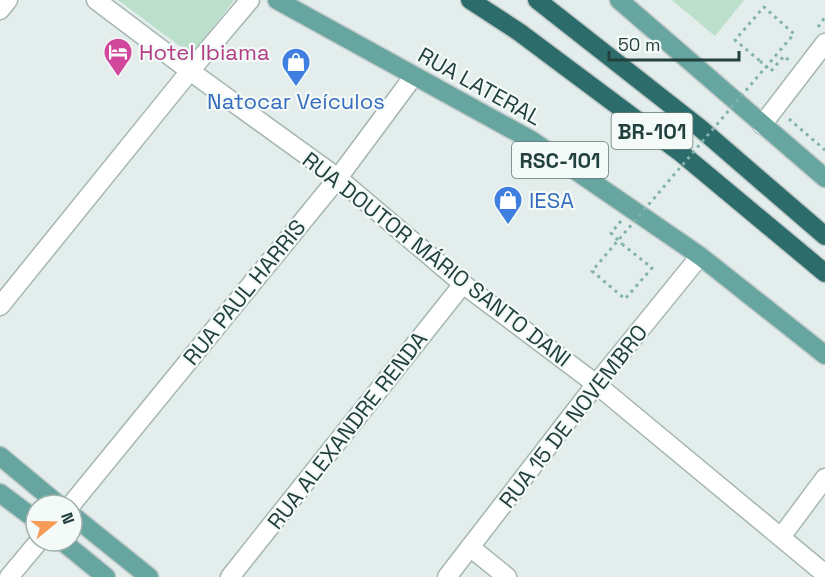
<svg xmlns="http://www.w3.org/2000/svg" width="825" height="577" viewBox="0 0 825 577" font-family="'Space Grotesk',sans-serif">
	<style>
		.green { fill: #bbdfcb }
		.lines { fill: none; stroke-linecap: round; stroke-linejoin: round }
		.minor-casing { stroke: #a5b6b3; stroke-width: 21 }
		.major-casing { stroke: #c1cac9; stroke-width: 21 }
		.highway-casing { stroke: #c1cac9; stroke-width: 21 }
		.path { stroke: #82b2ac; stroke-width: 3; stroke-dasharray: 3 4.5; stroke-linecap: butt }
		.minor { stroke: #fff; stroke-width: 18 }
		.major { stroke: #66a5a0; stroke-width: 18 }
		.highway { stroke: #2c6d6b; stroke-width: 18 }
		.path-bridge { stroke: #82b2ac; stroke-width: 3; stroke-dasharray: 3 4.5; stroke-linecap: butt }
		.labels { text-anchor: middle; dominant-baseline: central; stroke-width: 4.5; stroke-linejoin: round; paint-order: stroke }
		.shield { fill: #f4faf8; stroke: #617875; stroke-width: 1.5 }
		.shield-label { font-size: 21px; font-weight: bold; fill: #22403d }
		.hotel-label { font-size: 22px; fill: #b23c85; stroke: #f4faf8; text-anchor: start }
		.street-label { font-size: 22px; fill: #22403d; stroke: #f4faf8 }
		.shop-label { font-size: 22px; fill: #366cbe; stroke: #f4faf8 }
	</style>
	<rect width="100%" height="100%" fill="#e3edeb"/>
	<g class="green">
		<polygon points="118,0 234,0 192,55"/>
		<polygon points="672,0 744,0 715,36"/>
	</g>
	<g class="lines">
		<g class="minor-casing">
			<g id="minor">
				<polyline points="96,0 190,71 338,178 463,284 596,384 825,574"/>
				<polyline points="0,10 8,0"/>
				<polyline points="762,125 825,43"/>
				<polyline points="0,306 190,71 250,0"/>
				<polyline points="71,505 338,178 413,77"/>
				<polyline points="781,537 825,478"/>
				<polyline points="470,547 507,577"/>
				<polyline points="9,577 39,541"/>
				<polyline points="230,577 463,284"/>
				<polyline points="447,577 596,384 700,256"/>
			</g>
		</g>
		<g class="major-casing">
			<g id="major">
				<polyline points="277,0 531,140 700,256 825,355"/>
				<polyline points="619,0 825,178"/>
				<polyline points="0,456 59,505"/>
				<polyline points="0,493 36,520"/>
				<polyline points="72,515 149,577"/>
				<polyline points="62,541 106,577"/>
			</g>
		</g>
		<g class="highway-casing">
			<g id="highway">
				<polyline points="470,0 519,32 681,153 825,273"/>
				<polyline points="537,0 700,128 825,236"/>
			</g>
		</g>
		<g class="path">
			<polyline points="818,27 825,17"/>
			<polyline points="760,61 771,71 784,56 791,62"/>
			<polyline points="789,119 825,150"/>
			<polyline points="621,221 611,233 622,244"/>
		</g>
		<use href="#minor" class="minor"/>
		<use href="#major" class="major"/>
		<use href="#highway" class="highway"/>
		<polyline class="path-bridge" points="622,244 652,268 625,299 592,271 794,34 764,7 735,40 760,61"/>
	</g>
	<defs>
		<g id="hotel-pin" transform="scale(1.5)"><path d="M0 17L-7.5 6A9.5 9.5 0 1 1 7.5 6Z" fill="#d1479c" stroke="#f4faf8"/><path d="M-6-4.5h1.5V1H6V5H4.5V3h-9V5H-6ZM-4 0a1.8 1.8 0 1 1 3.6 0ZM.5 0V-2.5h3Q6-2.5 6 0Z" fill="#fff"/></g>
		<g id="shop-pin" transform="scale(1.5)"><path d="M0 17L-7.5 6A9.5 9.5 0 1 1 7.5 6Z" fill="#3f7fe0" stroke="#f4faf8"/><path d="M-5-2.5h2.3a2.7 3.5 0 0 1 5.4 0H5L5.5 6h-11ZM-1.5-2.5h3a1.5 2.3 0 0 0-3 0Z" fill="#fff"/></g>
	</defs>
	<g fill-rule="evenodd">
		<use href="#hotel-pin" x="118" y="52"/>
		<use href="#shop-pin" x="296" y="62"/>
		<use href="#shop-pin" x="508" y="200"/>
	</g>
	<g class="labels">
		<g class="shield">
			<rect x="611.5" y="113" width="81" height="36" rx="4.5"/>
			<rect x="512" y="142" width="96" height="36" rx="4.5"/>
		</g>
		<g class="shield-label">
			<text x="652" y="131">BR-101</text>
			<text x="560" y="160">RSC-101</text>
		</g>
		<g class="hotel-label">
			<text x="139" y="52">Hotel Ibiama</text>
		</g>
		<g class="street-label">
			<text transform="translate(480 86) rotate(29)">RUA LATERAL</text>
			<text transform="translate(437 259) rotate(38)">RUA DOUTOR MÁRIO SANTO DANI</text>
			<text transform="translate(244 292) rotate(-51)">RUA PAUL HARRIS</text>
			<text transform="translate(573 416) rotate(-52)">RUA 15 DE NOVEMBRO</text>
			<text transform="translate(347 430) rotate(-52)">RUA ALEXANDRE RENDA</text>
		</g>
		<g class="shop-label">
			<text x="296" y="101">Natocar Veículos</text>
			<text x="529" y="200" text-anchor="start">IESA</text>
		</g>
	</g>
	<g transform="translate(54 523) rotate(71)"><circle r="28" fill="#f4faf8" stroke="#a0b0ad" stroke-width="1.5"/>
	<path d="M0-4.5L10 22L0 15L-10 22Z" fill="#f79b57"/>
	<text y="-9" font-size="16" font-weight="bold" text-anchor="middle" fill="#22403d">N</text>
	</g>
	<path d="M609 51v9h130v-9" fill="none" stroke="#22403d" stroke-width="3"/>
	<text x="618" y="51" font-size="18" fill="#22403d" stroke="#f4faf8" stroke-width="4.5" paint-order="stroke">50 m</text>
</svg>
